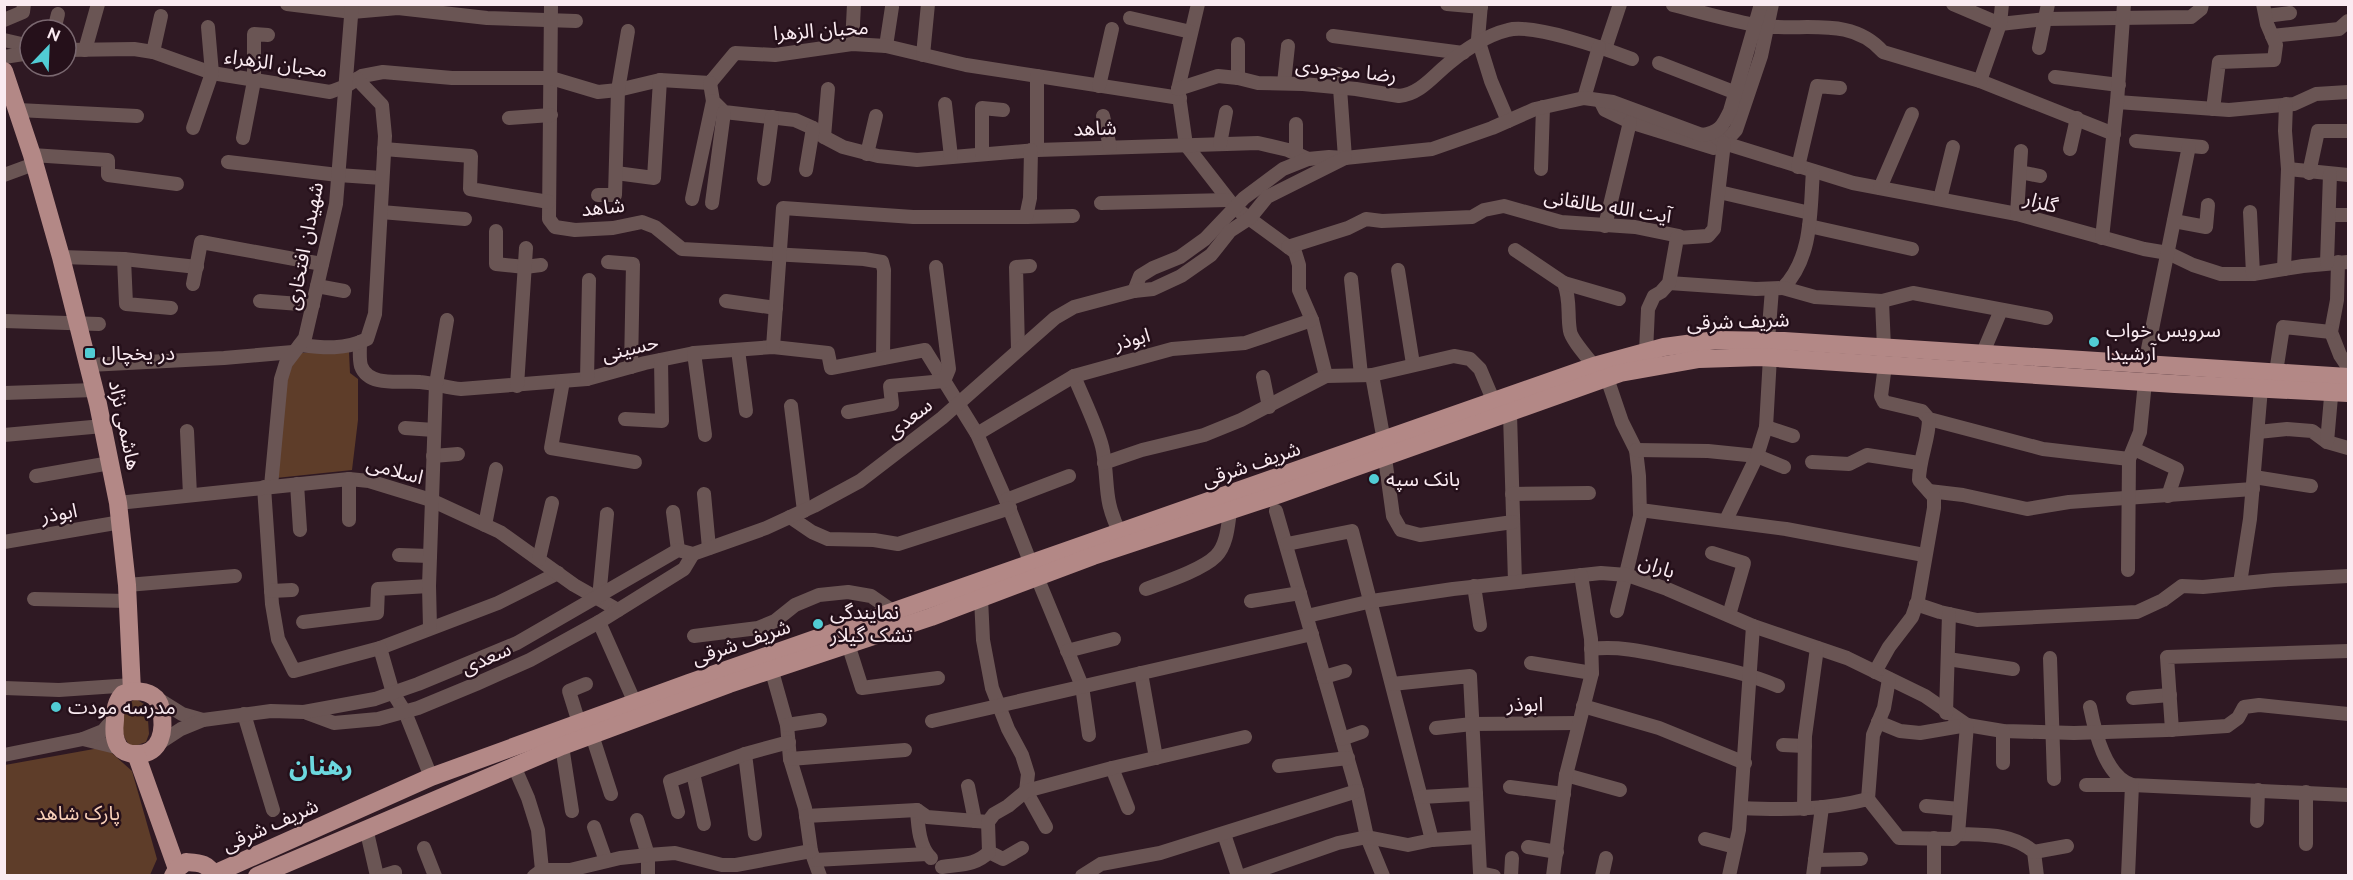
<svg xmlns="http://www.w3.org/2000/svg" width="2353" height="880" viewBox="0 0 2353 880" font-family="Raleway,'Noto Sans Arabic',sans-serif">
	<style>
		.green { fill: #5e3d29 }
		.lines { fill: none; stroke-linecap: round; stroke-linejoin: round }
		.minor { stroke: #6a5554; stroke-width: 14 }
		.major { stroke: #b38886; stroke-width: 18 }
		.poi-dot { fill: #51ccd4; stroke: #25101a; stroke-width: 2 }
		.labels { text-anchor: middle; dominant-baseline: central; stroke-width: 5; stroke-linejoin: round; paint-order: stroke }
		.street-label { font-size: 20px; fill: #faebf1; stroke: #25101a }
		.poi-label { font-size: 20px; fill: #faebf1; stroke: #25101a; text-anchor: start }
		.park-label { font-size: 20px; fill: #fad1ba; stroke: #25101a }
		.district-label { font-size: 26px; font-weight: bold; fill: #6cd8df; stroke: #25101a }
	</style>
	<rect width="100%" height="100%" fill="#2f1923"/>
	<g class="green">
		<path d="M 349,352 L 350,373 L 358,379 L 358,420 L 352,470 L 276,478 C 280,445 279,376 300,353 Z"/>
		<path d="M 136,699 L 147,706 L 149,734 L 146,742 L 132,747 C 117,736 119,706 136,699 Z"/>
		<polygon points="105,747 132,771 157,859 150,875 5,876 5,765"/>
	</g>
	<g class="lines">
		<g class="minor">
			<polyline points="287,4 352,12 398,8 487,18 576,21"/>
			<polyline points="551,4 549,219 555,227 575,230 613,228 642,222 655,227 682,249 864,259 882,262 884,270 883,358"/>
			<polyline points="1198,4 1178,89 1186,145 1235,208 1295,252 1299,265 1299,290 1312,320 1326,376"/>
			<polyline points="1447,4 1481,7"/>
			<polyline points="1481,4 1478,39 1491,81 1508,121"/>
			<polyline points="1953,4 2000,24 2046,19 2191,17 2201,9 2202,4"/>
			<path d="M 1673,5 C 1700,12 1728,20 1755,25 C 1800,33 1850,14 1883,52 L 1980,81 L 2114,134"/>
			<polyline points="2266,16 2290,13"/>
			<polyline points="1130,18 1191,32"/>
			<polyline points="4,20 23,12 24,4"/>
			<polyline points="54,30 58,14"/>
			<polyline points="1333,36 1463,53"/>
			<polyline points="2272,36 2339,29 2348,21"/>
			<polyline points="4,40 30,46"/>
			<polyline points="852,44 854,4"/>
			<polyline points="886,46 892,7"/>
			<polyline points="2039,48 2048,4"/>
			<polyline points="1605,49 1620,4"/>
			<polyline points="66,50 134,49 153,52 212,73 330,92 346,86 362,76 383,72 452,78 551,78 598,92 618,90 660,80 710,83 735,53 775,55 852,44 886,46 966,65 1180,98"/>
			<polyline points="85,50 98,4"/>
			<polyline points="153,52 161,16"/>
			<polyline points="923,55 928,4"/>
			<polyline points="4,57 30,53"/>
			<polyline points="1659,63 1744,96"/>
			<polyline points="1339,74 1345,158"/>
			<polyline points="2055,77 2119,85"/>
			<polyline points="1238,78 1238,44"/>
			<polyline points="1980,81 2000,24 2002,4"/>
			<polyline points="710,83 713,101 724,112 795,120 813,128 824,137 843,147 878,156 917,160 1037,150 1258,143 1288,150 1308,159"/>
			<polyline points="1284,83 1288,46"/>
			<polyline points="1099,86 1112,29"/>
			<path d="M 1178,89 L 1218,76 L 1238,78 L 1258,83 L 1303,84 L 1356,89 L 1399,96 C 1420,94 1432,77 1448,64 C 1464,50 1487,35 1508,30 C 1533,23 1606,49 1632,59"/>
			<polyline points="1584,98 1599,47"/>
			<polyline points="1601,102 1605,110 1630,122 1714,148 1724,143 1736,130 1761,56 1772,4"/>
			<polyline points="2117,102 2229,110 2294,104 2316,94 2348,92"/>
			<polyline points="945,104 951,157"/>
			<polyline points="2213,109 2219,62 2274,60 2276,45 2267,24 2263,4"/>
			<polyline points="18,110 137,116"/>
			<polyline points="1103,116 1110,147"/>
			<polyline points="509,118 551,115"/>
			<polyline points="1296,124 1296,153"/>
			<polyline points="193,128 212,73 208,27"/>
			<polyline points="1713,134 1724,143 1853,183 2017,214 2144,249 2168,253 2193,265 2221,274 2253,274 2303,266 2348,262"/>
			<polyline points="824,137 828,89"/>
			<polyline points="243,138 254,81 254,34 268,35"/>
			<polyline points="2136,141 2202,147"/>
			<polyline points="1220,144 1226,112"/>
			<polyline points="384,149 471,156 470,189 549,202"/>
			<polyline points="2070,149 2077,118"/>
			<polyline points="1037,150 1037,76"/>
			<polyline points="867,154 876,116"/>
			<polyline points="982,154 982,108 1003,110"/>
			<polyline points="32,155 108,160 108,175 177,184"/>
			<polyline points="228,162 338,175 382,178"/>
			<polyline points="1798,167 1817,86 1840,88"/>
			<polyline points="1541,169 1543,107"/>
			<polyline points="2288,169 2348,175"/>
			<polyline points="806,170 813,128"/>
			<polyline points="2020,172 2040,176"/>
			<polyline points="616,173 654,178 660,80"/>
			<polyline points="2309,173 2318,131 2348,131"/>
			<polyline points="4,175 34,164"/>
			<polyline points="764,179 772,117"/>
			<polyline points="1880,188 1912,114"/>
			<polyline points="1719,192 1810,213"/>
			<polyline points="598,195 615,195 618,90 628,31"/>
			<polyline points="692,199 713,101"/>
			<polyline points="1940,199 1953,147"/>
			<polyline points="712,203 724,112"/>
			<polyline points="1101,203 1228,200"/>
			<polyline points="381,212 465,219"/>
			<polyline points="2250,212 2253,274"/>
			<polyline points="2017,214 2021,151"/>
			<polyline points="2329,215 2348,215"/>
			<polyline points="1026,217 1073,216"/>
			<polyline points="2174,221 2206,227 2208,205"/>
			<polyline points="1605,226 1630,122"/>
			<polyline points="1809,226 1912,249"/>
			<polyline points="496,231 496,264 525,267 541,265"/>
			<polyline points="2102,238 2117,102 2124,4"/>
			<polyline points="1288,247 1348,228 1366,219 1382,221 1472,217 1484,210 1504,206 1561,222 1635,227 1679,236"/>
			<path d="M 1515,250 L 1564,283 C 1571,301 1567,314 1570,331 C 1571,339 1588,358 1594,366"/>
			<polyline points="61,257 124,259 197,267"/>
			<polyline points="124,259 126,304 171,308"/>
			<polyline points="608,262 633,264 631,367"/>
			<polyline points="2338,262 2337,300 2331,332 2340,355 2348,367"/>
			<polyline points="2327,263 2330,174"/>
			<polyline points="2284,269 2288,169 2285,131 2286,104"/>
			<polyline points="1398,270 1413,364"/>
			<polyline points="1351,279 1361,375"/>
			<polyline points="1564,283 1619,299"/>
			<path d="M 1669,283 L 1756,289 L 1783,288 C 1813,257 1810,211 1813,171"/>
			<polyline points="193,284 201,242 322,264"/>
			<polyline points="317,286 344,291"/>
			<polyline points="1783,288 1815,297 1882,301 1913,293 2046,318"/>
			<path d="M 1134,291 L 1140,276 L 1153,268 L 1180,257 L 1205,239 L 1244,198 L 1283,169 L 1308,159 L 1329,157 L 1345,158 L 1432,149 L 1492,128 L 1535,109 L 1584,98 L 1613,102 L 1702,135 C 1719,133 1723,126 1730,111 L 1761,4"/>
			<polyline points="260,301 313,305"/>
			<polyline points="726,301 776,308"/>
			<polyline points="1882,301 1884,348"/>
			<polyline points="4,321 99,324"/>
			<polyline points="1768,340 1772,289"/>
			<path d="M 360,342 C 360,349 359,359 361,366 C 369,388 403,380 420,382 C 434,383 447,388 461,389 L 587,379 L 645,363 L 694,353 L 773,347 L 828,353 L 831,368 L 925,350 L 977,434 L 1006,500 L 1031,564"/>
			<path d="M 300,345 C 324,348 345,350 367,339 L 375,314 L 385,136 L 382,105 L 357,79"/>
			<polyline points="773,347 783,208 913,217 1026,217 1030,198 1031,150"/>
			<polyline points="738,350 746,411"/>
			<polyline points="1018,350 1016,267 1030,266"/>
			<polyline points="1646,352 1648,309 1654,296 1661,292 1669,283 1677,238 1708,236 1714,229 1724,143"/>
			<polyline points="694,353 705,435"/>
			<polyline points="1982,355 2001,310"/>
			<polyline points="2145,364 2189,146"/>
			<polyline points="89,365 224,358 293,352"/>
			<polyline points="1885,365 1881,396 1884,402 1922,411 1929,419 2043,449 2129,459"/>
			<polyline points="2276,372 2283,327 2331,332"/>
			<polyline points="1372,375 1384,441"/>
			<path d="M 1074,376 C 1082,396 1100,432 1103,451 C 1109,486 1103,499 1120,533"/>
			<polyline points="1263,377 1269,407"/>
			<polyline points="1607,378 1622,422 1636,450 1639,476 1640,516 1617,611"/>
			<polyline points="587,379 589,280"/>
			<polyline points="563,381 551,448 635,462"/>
			<polyline points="517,386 526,248"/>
			<polyline points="4,393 95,390"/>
			<polyline points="791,406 804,511"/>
			<polyline points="848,412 892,404 890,386 944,381 949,369 936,267"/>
			<polyline points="1510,414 1515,582"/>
			<polyline points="625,419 662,421 661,360"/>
			<polyline points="1766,427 1793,436"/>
			<polyline points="405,428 434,430"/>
			<polyline points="187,431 190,495"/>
			<polyline points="2258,432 2287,429 2312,431 2327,442 2348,448"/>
			<polyline points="977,434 1074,376 1172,349 1245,343 1312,320"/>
			<polyline points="4,435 103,426"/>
			<polyline points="2327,442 2331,397"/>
			<polyline points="2134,449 2177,469 2168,496"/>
			<polyline points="1636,450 1708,451 1757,456 1784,467"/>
			<polyline points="433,456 458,454"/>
			<polyline points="1385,458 1393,516 1401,530 1420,535 1513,522"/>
			<polyline points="1812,462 1849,464 1867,455 1919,463"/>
			<polyline points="1104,463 1142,450 1204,435 1241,420 1326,376 1372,375 1454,356 1470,359 1480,369 1494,402"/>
			<polyline points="36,476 110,463"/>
			<polyline points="2254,477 2311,486"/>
			<polyline points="297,484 300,530"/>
			<polyline points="271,486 281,379 286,363 305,338 336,204 352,4"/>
			<polyline points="264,487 272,604 278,639 294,671 380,648 498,603 558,573"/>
			<polyline points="1929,491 1963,495 2027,509 2069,502 2253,489"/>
			<polyline points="704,494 709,548"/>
			<polyline points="1512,494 1589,493"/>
			<polyline points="1006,500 1069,476"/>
			<polyline points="118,503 349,479 369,481 431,500 500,532 574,585 618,610"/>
			<polyline points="1640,510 1786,529 1924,555"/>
			<polyline points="1276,511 1357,791 1367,837 1383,876"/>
			<polyline points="673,512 678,550"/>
			<polyline points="790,517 812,532 828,539 874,540 898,544 1010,508"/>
			<polyline points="349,520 349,479"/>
			<polyline points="1726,520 1757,456 1766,427 1770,357"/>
			<polyline points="485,525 496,469"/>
			<polyline points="4,542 121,522"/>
			<polyline points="1287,544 1352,531 1432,840"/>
			<polyline points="1712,553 1744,563 1729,615"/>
			<polyline points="399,555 430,556"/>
			<polyline points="539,559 552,503"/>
			<polyline points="2128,570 2129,459 2140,432 2145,382"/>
			<polyline points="1037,577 1082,686 1089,735"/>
			<polyline points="2240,583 2250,519 2261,388"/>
			<polyline points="127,585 235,576"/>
			<polyline points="1474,586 1480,625"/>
			<path d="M 1146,589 C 1165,582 1202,570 1216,556 C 1227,545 1228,525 1230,511"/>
			<polyline points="271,591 292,590"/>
			<polyline points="599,598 607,514"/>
			<polyline points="981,598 983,640 992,688 1008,729 1022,755 1028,774 1026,791 1046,827"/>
			<polyline points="34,599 128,601"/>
			<polyline points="1251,601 1300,593"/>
			<polyline points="1916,604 1940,612 1977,620 2137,612 2163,600 2182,586 2203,587 2274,580 2348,576"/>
			<polyline points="1307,616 1372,601 1453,589 1601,573 1627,575 1667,589 1753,626 1847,658 1925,696 1967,725"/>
			<polyline points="303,622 377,613 378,589 429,586"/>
			<polyline points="599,622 635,703"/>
			<polyline points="430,628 429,586 436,384 447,320"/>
			<polyline points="694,636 758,628 775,621 795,605 819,595 848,592 871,596 894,612"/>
			<polyline points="848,644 862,688 938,678"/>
			<polyline points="380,648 393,693 405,712 431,777"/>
			<path d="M 1591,649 C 1623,645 1653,654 1684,660 C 1716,667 1747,673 1778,686"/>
			<polyline points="1067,651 1114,639"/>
			<polyline points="2050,658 2054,779"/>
			<polyline points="1948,659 2013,669"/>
			<polyline points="1531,663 1592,673"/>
			<polyline points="771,668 787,725 790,759 805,808 811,851 820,876"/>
			<path d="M 1875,672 L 1889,647 L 1912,617 L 1918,600 L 1934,508 L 1934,497 L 1919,480 C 1919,459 1929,440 1929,419"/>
			<polyline points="1141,673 1156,758"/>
			<polyline points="1324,677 1345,671"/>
			<polyline points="1392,684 1470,676 1480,873 1494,876"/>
			<polyline points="4,688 59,690 132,685"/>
			<polyline points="2133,698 2170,695"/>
			<polyline points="158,699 182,714 203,720"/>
			<polyline points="1583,706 1659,728 1745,763"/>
			<path d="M 2090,707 C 2095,732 2105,776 2132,785 L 2348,795"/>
			<polyline points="307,713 334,723 378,719 418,708 476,684 530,660 599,622 684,569 693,554"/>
			<polyline points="1946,713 1949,614"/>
			<polyline points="244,714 273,810"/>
			<polyline points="932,721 1312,634"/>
			<polyline points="1878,722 1900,731 1920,733 1967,725 2003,731 2074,733 2167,730 2227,726 2238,718 2244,707 2259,705 2348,714"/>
			<polyline points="579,723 569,691 586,684"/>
			<polyline points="787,725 820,720"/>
			<polyline points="1436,728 1472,724 1578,723"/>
			<polyline points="2172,730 2167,657 2348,651"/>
			<polyline points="2003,731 2003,763"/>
			<polyline points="592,735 611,794"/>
			<polyline points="83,739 120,748"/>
			<polyline points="1342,739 1362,732"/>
			<polyline points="158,744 181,729 203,720 271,711 304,712 375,699 418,684 517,643 678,550 693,554 766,528 814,506 860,481 942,418 1055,318 1074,307 1134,291 1153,289 1181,276 1211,255 1230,231 1250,218 1267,197 1345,158"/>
			<polyline points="1783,745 1805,746"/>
			<polyline points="562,746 572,811"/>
			<polyline points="745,754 755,834"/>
			<polyline points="4,755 83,739 103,731 115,717"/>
			<polyline points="790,759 905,750"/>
			<polyline points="514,766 528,798 538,830 542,870"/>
			<polyline points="1279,766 1348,758"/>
			<polyline points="1112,768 1128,808"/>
			<polyline points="693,773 704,824"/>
			<polyline points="1566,775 1620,790"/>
			<polyline points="2086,785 2132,785 2128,876"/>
			<polyline points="968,786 975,821"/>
			<polyline points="1510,787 1564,794"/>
			<polyline points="1421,797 1476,794"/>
			<polyline points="1868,799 1873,735 1884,708 1889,679"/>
			<polyline points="1926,806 1960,809"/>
			<path d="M 1741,808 C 1784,810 1826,810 1868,799 L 1899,838 L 1953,839 L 1958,834 C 1986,835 2012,833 2034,852 L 2037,876"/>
			<polyline points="1804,809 1805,736 1817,648"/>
			<path d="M 917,810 C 918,825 919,847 931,858"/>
			<polyline points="678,812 670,781 745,754 789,742"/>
			<polyline points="806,816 917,810 927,817 988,822"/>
			<polyline points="637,820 648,855 648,876"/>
			<polyline points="2257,821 2258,790"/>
			<polyline points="594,827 606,861"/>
			<polyline points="366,828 377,876"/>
			<polyline points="1224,834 1238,876"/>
			<polyline points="1958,834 1967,725"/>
			<polyline points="1705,839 1735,847"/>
			<polyline points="2306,844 2306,792"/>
			<polyline points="1528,847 1557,852"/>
			<polyline points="424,848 435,876"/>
			<polyline points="989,852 1003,859 1022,848"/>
			<polyline points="2034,852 2067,846"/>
			<polyline points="815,860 927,854"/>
			<polyline points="1815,860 1861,859"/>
			<path d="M 942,867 C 960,864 975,866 989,852 L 988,822 L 994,814 L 1008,806 L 1026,791 L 1112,768 L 1245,737"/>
			<polyline points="382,876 395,872 395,876"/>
			<polyline points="534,876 542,870 570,870 620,858 648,855 675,853 722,865 736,865 811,851"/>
			<polyline points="1082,876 1101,864 1160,853 1357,791"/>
			<polyline points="1243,876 1338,843 1367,837 1408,845 1432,840 1478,837"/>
			<polyline points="1511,876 1512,858"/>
			<polyline points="1553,876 1566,775 1592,673 1591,639 1581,575"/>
			<polyline points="1602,876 1606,858"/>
			<polyline points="1729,876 1739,830 1753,626"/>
			<polyline points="1813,876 1822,807"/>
			<polyline points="1934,876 1934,838"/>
		</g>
		<g class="major">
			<polyline points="4,71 32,155 61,257 98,404 118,503 127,585 132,691"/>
			<path d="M 132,691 C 146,691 158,694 161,709 C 165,729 162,755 136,754 C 130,754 123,752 119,747 C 114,740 114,728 115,720 C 115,709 116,702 123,694 Z"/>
			<polyline points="136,754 177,869"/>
			<polyline points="214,874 431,777 689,683 1594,366 1664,347 1716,340 1784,341 2348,377"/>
			<path d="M 173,876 L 177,869 L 186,862 C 200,863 208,863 214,876"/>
			<polyline points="257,876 562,746 729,684 931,617 1093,556 1280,494 1620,373 1699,359 1761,357 2175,384 2348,393"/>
		</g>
	</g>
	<g class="poi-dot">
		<circle cx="2094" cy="342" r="6"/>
		<rect x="84" y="347" width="12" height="12" rx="3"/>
		<circle cx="1374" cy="479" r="6"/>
		<circle cx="818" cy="624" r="6"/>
		<circle cx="56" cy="707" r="6"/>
	</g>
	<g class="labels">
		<g class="street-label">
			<text transform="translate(821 30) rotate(-4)">محبان الزهرا</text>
			<text transform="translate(276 63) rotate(8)">محبان الزهراء</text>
			<text transform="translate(1346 70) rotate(6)">رضا موجودی</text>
			<text transform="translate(1095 128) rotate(-2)">شاهد</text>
			<text transform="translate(2041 202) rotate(16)">گلزار</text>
			<text transform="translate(1608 206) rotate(9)">آیت الله طالقانی</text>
			<text transform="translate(603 207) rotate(-6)">شاهد</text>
			<text transform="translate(304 246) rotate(-79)">شهیدان افتخاری</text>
			<text transform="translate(1738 321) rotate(-2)">شریف شرقی</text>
			<text transform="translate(1132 339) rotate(-15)">ابوذر</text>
			<text transform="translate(630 348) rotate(-14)">حسینی</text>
			<text transform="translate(909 418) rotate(-38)">سعدی</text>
			<text transform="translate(125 425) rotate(78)">هاشمی نژاد</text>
			<text transform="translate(1251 464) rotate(-19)">شریف شرقی</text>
			<text transform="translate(395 470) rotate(15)">اسلامی</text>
			<text transform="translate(59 513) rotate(-10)">ابوذر</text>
			<text transform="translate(1657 566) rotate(19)">باران</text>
			<text transform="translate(741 642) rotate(-19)">شریف شرقی</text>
			<text transform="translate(486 658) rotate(-24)">سعدی</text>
			<text x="1525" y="704">ابوذر</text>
			<text transform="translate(270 825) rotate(-24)">شریف شرقی</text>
		</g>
		<g class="poi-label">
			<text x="2106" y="330">سرویس خواب<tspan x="2106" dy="23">آرشیدا</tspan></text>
			<text x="102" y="353">در یخچال</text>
			<text x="1386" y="479">بانک سپه</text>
			<text x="830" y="612">نمایندگی<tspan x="830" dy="23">تشک گیلار</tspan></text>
			<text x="68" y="707">مدرسه مودت</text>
		</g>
		<g class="park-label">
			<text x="78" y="813">پارک شاهد</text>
		</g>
		<g class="district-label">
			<text x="321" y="766">رهنان</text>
		</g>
	</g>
	<rect width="2353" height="880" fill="none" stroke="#faebf1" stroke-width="12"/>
	<g transform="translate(48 48) rotate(23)"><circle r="28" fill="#25101a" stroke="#7a6870" stroke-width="1.5"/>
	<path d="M0-4.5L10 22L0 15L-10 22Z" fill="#51ccd4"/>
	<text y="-9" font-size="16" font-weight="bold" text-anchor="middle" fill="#faebf1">N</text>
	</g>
</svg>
